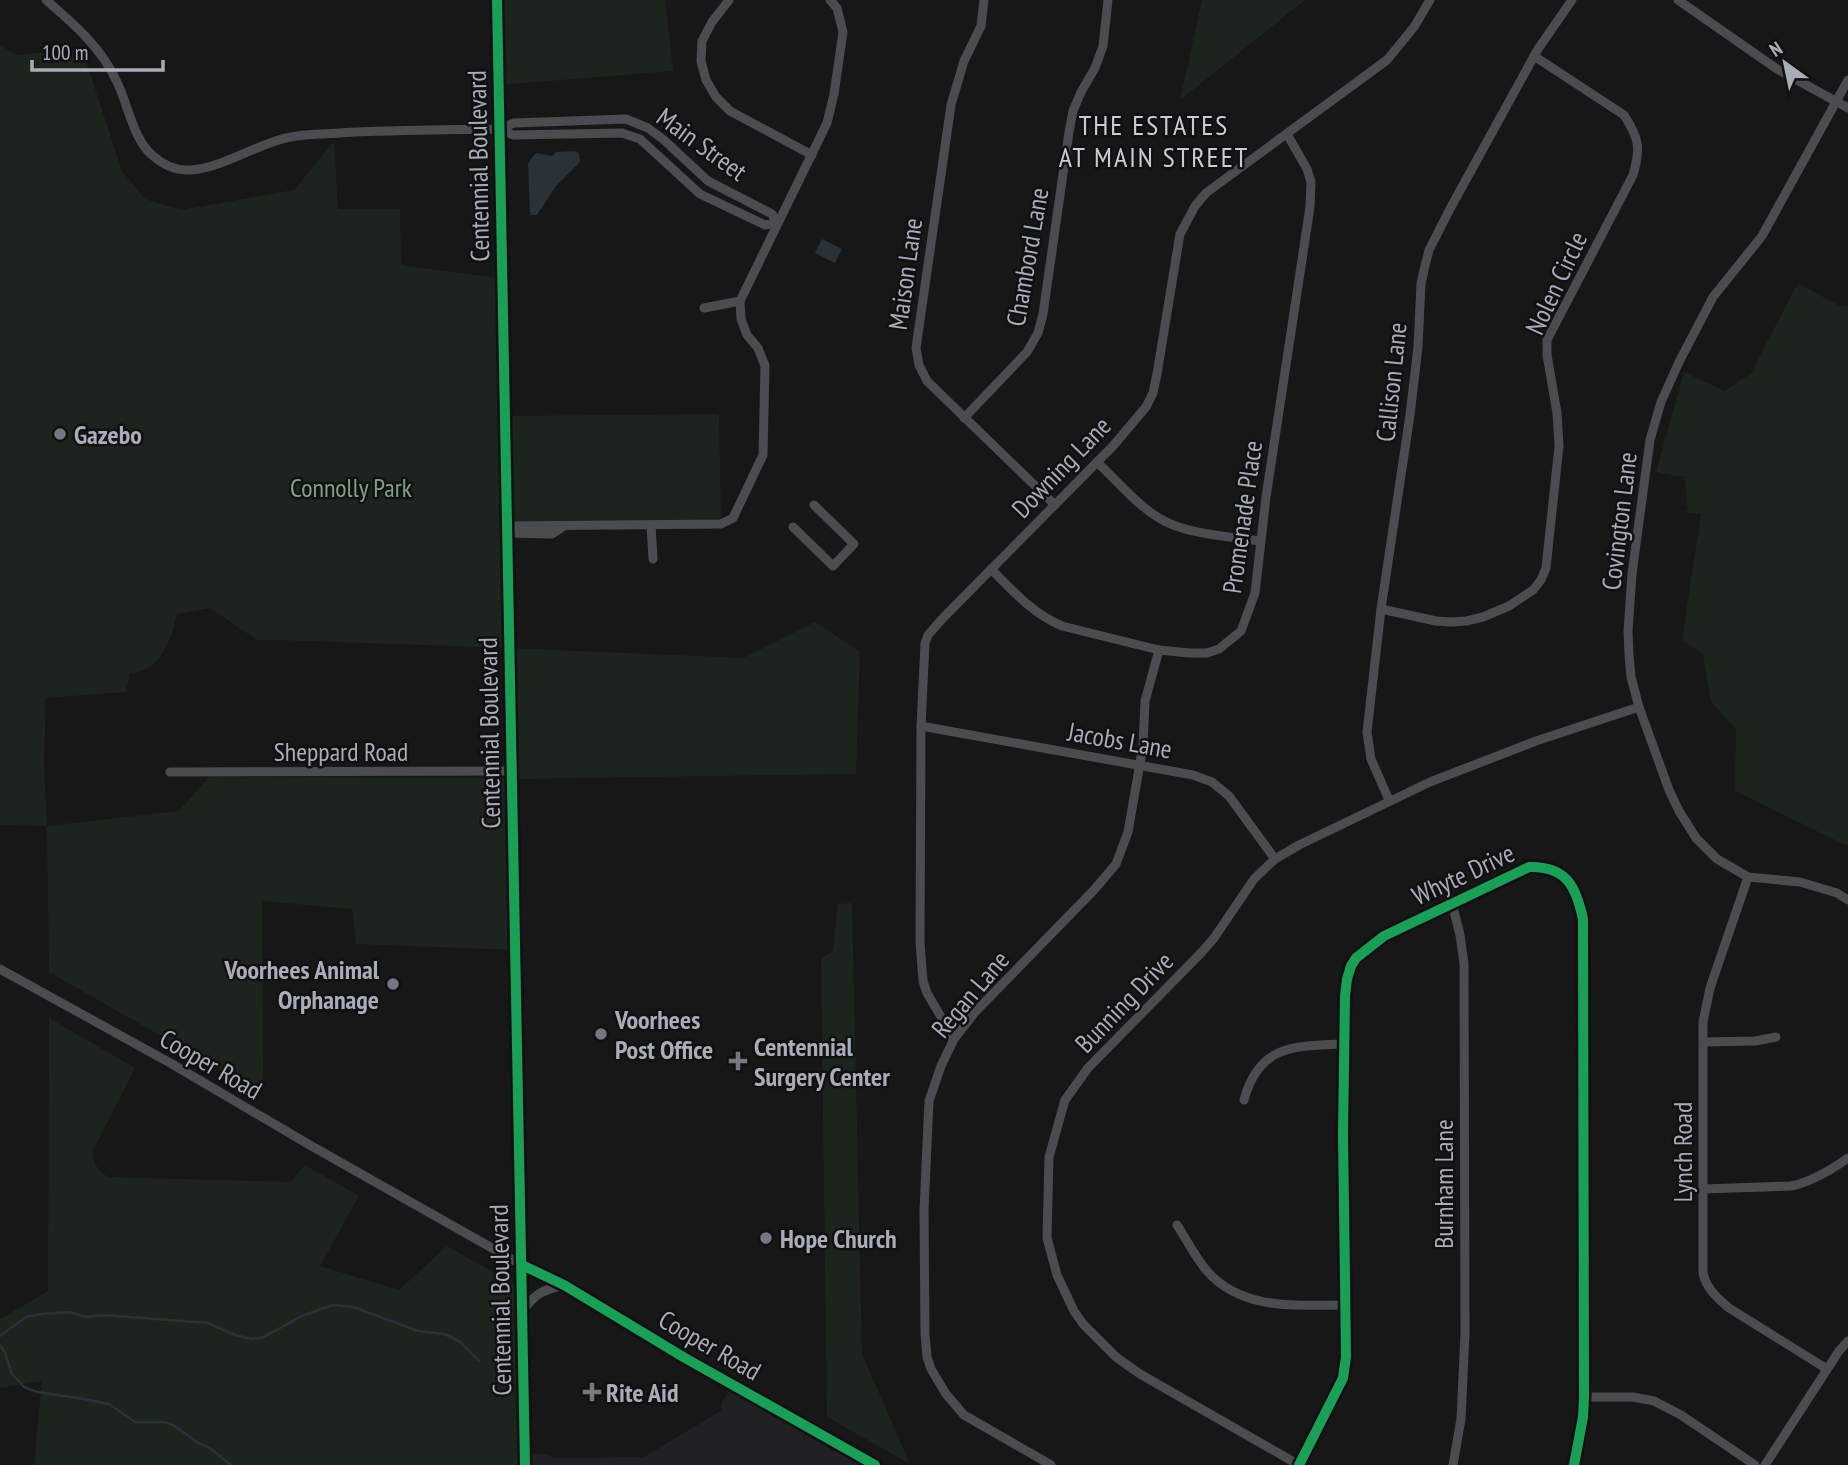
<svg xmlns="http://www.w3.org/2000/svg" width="1848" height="1465" viewBox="0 0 1848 1465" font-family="'PT Sans Narrow',sans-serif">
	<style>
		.built { fill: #212123 }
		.green { fill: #1d241e; fill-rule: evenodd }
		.water { fill: #2a3239 }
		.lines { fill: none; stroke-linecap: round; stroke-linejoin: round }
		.stream { stroke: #2a3239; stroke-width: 2.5 }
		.minor { stroke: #4b4c50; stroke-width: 9 }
		.major { stroke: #4d4f52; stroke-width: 10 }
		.cycleway-casing { stroke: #111113; stroke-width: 15 }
		.cycleway { stroke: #1a9f57; stroke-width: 10 }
		.poi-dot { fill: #757880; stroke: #111113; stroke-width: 2.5 }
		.labels { text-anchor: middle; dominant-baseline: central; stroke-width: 5; stroke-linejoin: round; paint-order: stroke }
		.street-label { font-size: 26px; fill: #a8adb8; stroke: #111113 }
		.poi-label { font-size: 26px; font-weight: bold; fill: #a8adb8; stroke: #111113; text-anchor: start }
		.park-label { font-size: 26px; fill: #7fa381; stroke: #111113 }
		.neighbourhood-label { font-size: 28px; letter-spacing: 2px; fill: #c9ccd4; stroke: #111113 }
	</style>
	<rect width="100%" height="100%" fill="#171717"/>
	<polygon class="built" points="733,1385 868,1465 525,1465 525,1454 546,1454 554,1458 644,1457 722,1410 721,1404"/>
	<g class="green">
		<polygon points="497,0 665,0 673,71 499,85"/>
		<polygon points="1202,0 1305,0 1180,100"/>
		<path d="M 0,45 L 16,55 L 82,49 L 122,171 L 145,199 L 181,210 L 294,190 L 334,141 L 338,209 L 400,209 L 401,265 L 504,279 L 506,416 L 719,414 L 721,524 L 508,526 L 510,648 L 743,658 L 815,622 L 860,652 L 856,774 L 513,779 L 515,950 L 356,944 L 352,909 L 262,901 L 263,1079 L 254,1089 L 49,972 L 47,826 L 0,825 ZM 210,608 L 257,640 L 278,640 L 509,648 L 512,778 L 209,777 L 179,811 L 47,826 L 44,762 L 46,698 L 126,692 L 130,674 C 161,669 171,642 177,614 Z"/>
		<polygon points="1798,283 1838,305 1848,306 1848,845 1843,844 1735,791 1736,729 1711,702 1703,654 1682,640 1701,514 1681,512 1688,511 1684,476 1677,476 1656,472 1684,372 1725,391 1751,373"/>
		<polygon points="852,903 862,1354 910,1464 827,1417 821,958 833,951 838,904"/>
		<path d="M 49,1018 L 135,1068 L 93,1150 C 93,1163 97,1170 108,1177 L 291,1182 L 305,1165 L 359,1196 L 320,1266 L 399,1290 L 447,1246 L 521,1288 L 525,1465 L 34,1465 L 42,1381 L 0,1388 L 0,1319 L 48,1291 Z"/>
	</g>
	<g class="water">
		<polygon points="574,151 579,153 580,162 556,186 537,215 530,215 528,164 533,156 537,153 552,156 556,152"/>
		<polygon points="822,239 842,249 835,263 815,253"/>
	</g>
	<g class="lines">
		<g class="stream">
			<polyline points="0,1336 26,1317 42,1314 70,1312 85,1317 103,1315 208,1323 235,1335 252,1339 262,1338 302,1316 332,1305 353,1307 418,1331 444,1334 451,1337 459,1341 479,1361"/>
			<polyline points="0,1345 5,1353 12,1374 24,1387 37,1392 84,1399 109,1404 135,1422 164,1422 173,1425 197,1442 211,1449 231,1465"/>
		</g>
		<g class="minor">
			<path d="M 46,0 C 75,25 102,48 118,84 C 128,106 134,140 152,155 C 163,165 175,171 191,170 C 225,168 262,140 297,136 C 311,134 326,134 340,133 C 393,130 446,130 500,129 L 513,135 L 622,133 L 640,139 L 700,194 L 765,225 L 777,223 L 772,214 L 708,181 L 664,140 L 648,128 L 626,119 L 514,123 L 500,129"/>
			<polyline points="729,0 712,22 702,41 701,61 706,80 716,97 730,111 812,155"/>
			<polyline points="984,0 981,26 964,61 951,105 916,348 919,365 927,381 1055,505"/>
			<polyline points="1678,0 1777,69 1848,108"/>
			<polyline points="1848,80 1762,236 1713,297 1679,362 1661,402 1650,440 1632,574 1628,631 1629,655 1631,677 1639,707 1669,790 1679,811 1696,838 1717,859 1748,877 1800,882 1837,893 1848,900"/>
			<polyline points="704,308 740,301"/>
			<polyline points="964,418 1027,352 1038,333 1043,314 1069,132 1073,111 1081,92 1095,68 1103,46 1108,0"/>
			<path d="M 1097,462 C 1117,481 1136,504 1159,518 C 1183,534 1232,537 1261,541"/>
			<polyline points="651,525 653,559"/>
			<polyline points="508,526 721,524 733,518 763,455 765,366 758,348 747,335 741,319 740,301 827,123 834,94 843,32 837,8 830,0"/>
			<polyline points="793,527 833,566 854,544 814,505"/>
			<polyline points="508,533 552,534 564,526"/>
			<path d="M 991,569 C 1012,590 1033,614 1062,626 L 1159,650 L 1189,653 L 1207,653 L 1219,649 L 1241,631 L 1255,593 L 1266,497 L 1310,207 L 1311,182 L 1307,169 L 1287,134"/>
			<path d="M 1381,609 L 1436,621 L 1451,622 L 1466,621 L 1483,617 L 1509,606 L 1533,590 L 1541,580 L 1546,568 L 1559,446 L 1557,413 L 1547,355 L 1547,340 L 1633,175 C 1641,148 1639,138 1624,115 L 1534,56"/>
			<polyline points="921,726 1193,775 1212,782 1229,796 1275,859"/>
			<polyline points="170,772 512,771"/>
			<polyline points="1389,800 1371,759 1367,732 1381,609 1410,415 1418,347 1421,284 1424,270 1429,250 1451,207 1538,49 1572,0"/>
			<path d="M 1748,877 L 1710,988 L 1703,1022 L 1703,1273 C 1706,1288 1717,1298 1729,1308 L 1827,1369"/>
			<polyline points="1452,903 1460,935 1464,964 1465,1333 1461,1419 1453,1465"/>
			<polyline points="0,969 172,1064 308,1144 522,1265 564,1285 685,1358 875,1465"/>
			<polyline points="954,1039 927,993 923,981 920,942 921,726 925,643 928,635 943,618 1113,446 1146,407 1153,393 1157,374 1180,234 1195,206 1206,193 1225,179 1387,60 1414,27 1430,0"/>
			<polyline points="1703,1042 1755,1041 1776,1037"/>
			<path d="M 1244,1100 C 1259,1044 1295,1046 1344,1044"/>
			<path d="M 1703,1189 L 1791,1186 C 1812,1182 1831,1170 1848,1158"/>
			<path d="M 1177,1225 C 1187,1240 1195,1257 1207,1271 C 1242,1311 1297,1305 1345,1305"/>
			<path d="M 523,1310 C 536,1293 543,1290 564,1285"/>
			<polyline points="1584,1397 1633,1397 1654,1401 1681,1415 1755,1465"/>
			<polyline points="1051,1465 964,1415 946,1394 931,1369 927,1357 925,1334 924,1210 929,1101 941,1066 954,1039 976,1011 1094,890 1116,864 1128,832 1143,746 1145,701 1159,650"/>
			<path d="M 1299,1465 L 1343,1378 L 1346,1357 L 1343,1133 L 1345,996 L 1347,979 L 1351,966 L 1356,958 L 1384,936 L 1529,867 C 1567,866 1576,887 1583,919 L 1584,1397 L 1583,1417 L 1574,1465"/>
			<polyline points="1299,1465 1140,1374 1116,1357 1083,1324 1074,1311 1057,1275 1047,1238 1049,1157 1065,1100 1088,1068 1201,953 1214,938 1254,879 1275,859 1299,845 1430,782 1536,741 1639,707"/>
			<polyline points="1765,1465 1839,1351 1848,1341"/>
		</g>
		<polyline class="major" points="497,0 525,1465"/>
		<g class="cycleway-casing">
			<g id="cycleway">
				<polyline points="497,0 525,1465"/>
				<polyline points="522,1265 564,1285 685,1358 875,1465"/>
				<path d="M 1299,1465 L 1343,1378 L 1346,1357 L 1343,1133 L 1345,996 L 1347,979 L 1351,966 L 1356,958 L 1384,936 L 1529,867 C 1567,866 1576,887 1583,919 L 1584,1397 L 1583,1417 L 1574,1465"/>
			</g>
		</g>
		<use href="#cycleway" class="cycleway"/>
	</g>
	<g class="poi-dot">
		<circle cx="60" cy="434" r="7"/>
		<circle cx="393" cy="984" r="7"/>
		<circle cx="601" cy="1034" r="7"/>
		<path d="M734.5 1050.5h7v7h7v7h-7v7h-7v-7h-7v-7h7z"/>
		<circle cx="766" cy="1238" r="7"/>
		<path d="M588.5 1381.5h7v7h7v7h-7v7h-7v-7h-7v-7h7z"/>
	</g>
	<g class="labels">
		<g class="street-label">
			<text transform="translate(702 144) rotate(36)">Main Street</text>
			<text transform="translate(478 166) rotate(-91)">Centennial Boulevard</text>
			<text transform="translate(1027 257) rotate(-80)">Chambord Lane</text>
			<text transform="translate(905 274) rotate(-82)">Maison Lane</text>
			<text transform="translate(1556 283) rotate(-65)">Nolen Circle</text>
			<text transform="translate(1391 382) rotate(-84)">Callison Lane</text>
			<text transform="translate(1061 467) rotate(-46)">Downing Lane</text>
			<text transform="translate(1242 517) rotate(-82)">Promenade Place</text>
			<text transform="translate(1619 521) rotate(-83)">Covington Lane</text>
			<text transform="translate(489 733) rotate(-91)">Centennial Boulevard</text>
			<text transform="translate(1120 740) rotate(10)">Jacobs Lane</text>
			<text x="341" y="751">Sheppard Road</text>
			<text transform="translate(1463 874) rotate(-25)">Whyte Drive</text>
			<text transform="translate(970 994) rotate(-50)">Regan Lane</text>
			<text transform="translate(1124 1002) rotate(-46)">Bunning Drive</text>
			<text transform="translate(211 1064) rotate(30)">Cooper Road</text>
			<text transform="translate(1682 1152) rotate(-90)">Lynch Road</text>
			<text transform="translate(1443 1184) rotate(-90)">Burnham Lane</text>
			<text transform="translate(500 1300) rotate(-91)">Centennial Boulevard</text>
			<text transform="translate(710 1345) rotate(30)">Cooper Road</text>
		</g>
		<g class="poi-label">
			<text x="74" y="434">Gazebo</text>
			<text x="379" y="969" text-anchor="end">Voorhees Animal<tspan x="379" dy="30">Orphanage</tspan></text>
			<text x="615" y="1019">Voorhees<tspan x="615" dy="30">Post Office</tspan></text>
			<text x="754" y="1046">Centennial<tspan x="754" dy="30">Surgery Center</tspan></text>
			<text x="780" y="1238">Hope Church</text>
			<text x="606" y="1392">Rite Aid</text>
		</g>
		<g class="park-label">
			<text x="351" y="487">Connolly Park</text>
		</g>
		<g class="neighbourhood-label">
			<text x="1154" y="124">THE ESTATES<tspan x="1154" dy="32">AT MAIN STREET</tspan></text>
		</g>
	</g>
	<g transform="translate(1785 63) rotate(327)" stroke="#111113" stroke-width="5" paint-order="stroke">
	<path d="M0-5L12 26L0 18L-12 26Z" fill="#a8adb8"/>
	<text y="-10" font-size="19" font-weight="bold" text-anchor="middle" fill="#a8adb8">N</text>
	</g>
	<path d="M32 60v10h131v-10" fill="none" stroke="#a8adb8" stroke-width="3.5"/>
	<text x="42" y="60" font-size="21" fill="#a8adb8" stroke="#111113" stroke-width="5" paint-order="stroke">100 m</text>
</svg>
